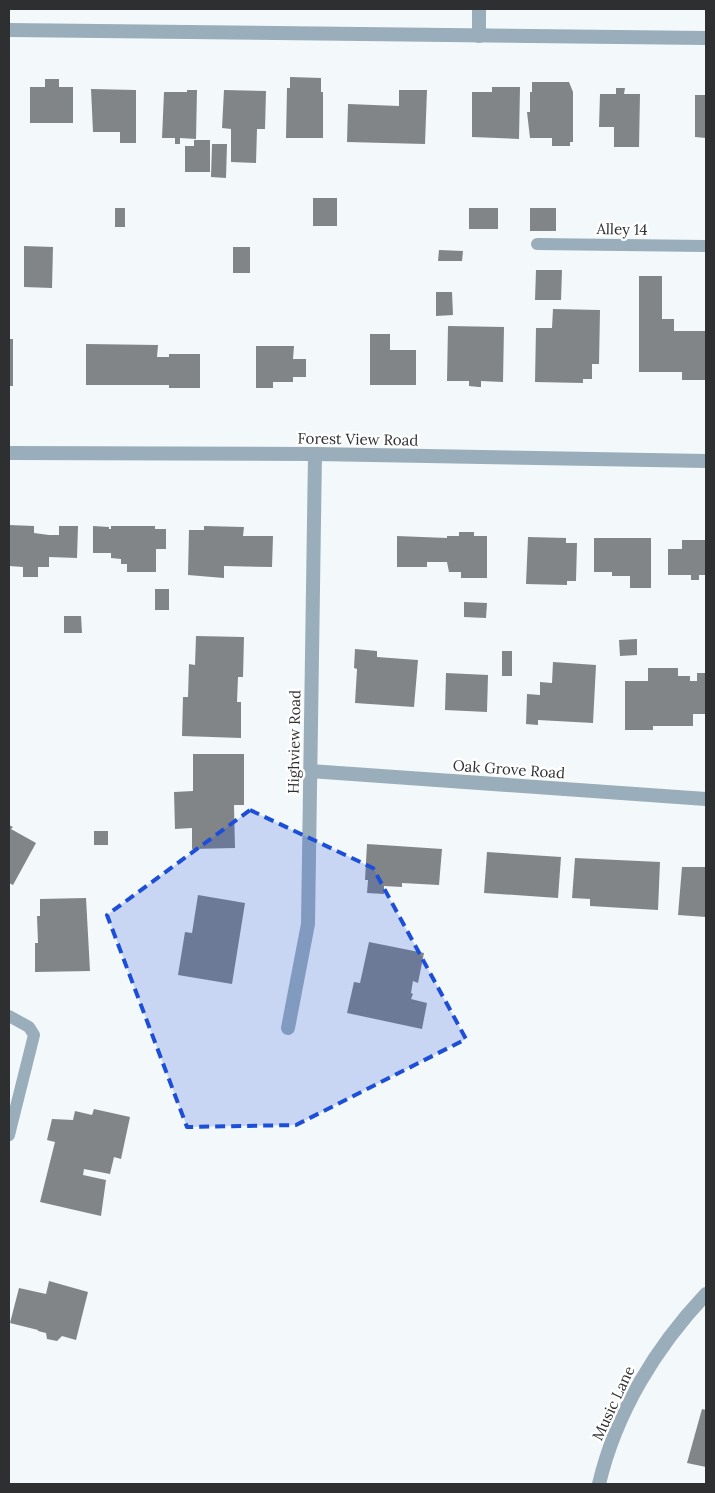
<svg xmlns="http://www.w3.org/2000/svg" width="715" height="1493" viewBox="0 0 715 1493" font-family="Lora,serif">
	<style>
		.building { fill: #818588 }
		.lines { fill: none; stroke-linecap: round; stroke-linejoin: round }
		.service { stroke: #9aadbb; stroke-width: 12 }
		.minor { stroke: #9aadbb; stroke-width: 14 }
		.marked { fill: #1d4ed8; fill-opacity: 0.2; stroke: #1d4ed8; stroke-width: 4; stroke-dasharray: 10 6; stroke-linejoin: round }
		.labels { text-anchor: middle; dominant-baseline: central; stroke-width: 5; stroke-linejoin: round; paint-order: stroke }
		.street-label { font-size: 15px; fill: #2e2f31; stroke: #fff }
	</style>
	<rect width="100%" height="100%" fill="#f3f8fb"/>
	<g class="building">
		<polygon points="290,77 321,78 321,92 323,92 323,138 286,138 287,88 290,88"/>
		<polygon points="45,79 59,79 59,87 73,87 73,123 30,123 30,87 45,87"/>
		<polygon points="532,82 569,82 573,92 573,142 570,142 570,146 552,146 552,138 530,138 527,112 530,112 530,92 532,92"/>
		<polygon points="492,87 520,87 519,139 472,137 472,92 492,92"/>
		<polygon points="616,88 625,88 624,94 640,94 639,147 614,147 614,127 599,127 600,94 616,94"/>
		<polygon points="91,89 136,90 136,143 120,143 120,132 93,132"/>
		<polygon points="187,90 197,90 196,139 180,138 180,144 175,144 175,138 162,138 164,92 187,92"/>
		<polygon points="224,90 266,91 265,129 257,129 256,163 231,162 231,129 222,128"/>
		<polygon points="399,90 427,90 425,144 347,142 348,104 399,106"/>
		<polygon points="695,95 706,95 706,138 695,137"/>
		<polygon points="194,140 210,140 210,172 185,172 185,146 194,146"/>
		<polygon points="212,144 227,144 226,178 211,177"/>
		<rect x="313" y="198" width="24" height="28"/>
		<rect x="115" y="208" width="10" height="19"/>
		<rect x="469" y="208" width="29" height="21"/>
		<rect x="530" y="208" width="26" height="23"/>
		<polygon points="24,246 53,247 52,288 24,287"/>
		<rect x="233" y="247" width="17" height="26"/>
		<polygon points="439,250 463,251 462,261 438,261"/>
		<polygon points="536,270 562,270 561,300 535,300"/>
		<polygon points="639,276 662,276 662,319 674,319 674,331 706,331 706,380 682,380 682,372 639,372"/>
		<polygon points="436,292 452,292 453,315 436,316"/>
		<polygon points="553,309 600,310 599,364 592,364 592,379 583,379 583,383 535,382 536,328 552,328"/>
		<polygon points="448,326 504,327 503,382 481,381 481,387 479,387 469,386 469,381 447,381"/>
		<polygon points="370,334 390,334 390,350 416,350 416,385 370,385"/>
		<rect x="9" y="339" width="4" height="47"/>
		<polygon points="86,344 158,345 157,357 169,357 169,354 200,354 200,388 169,388 169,385 86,385"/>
		<polygon points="256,346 294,346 293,359 306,359 306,377 293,377 293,382 273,382 273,388 256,388"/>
		<polygon points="9,525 34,526 34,533 49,535 59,535 59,526 78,526 77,558 49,557 49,567 38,567 38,577 23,577 23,567 9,566"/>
		<polygon points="93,526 109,527 109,529 111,529 111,526 155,526 155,529 166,529 166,549 156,549 156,572 127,572 127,564 121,564 121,559 111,558 111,553 93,553"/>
		<polygon points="204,526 244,527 243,536 273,536 272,567 224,566 224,578 188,575 189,530 204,530"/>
		<polygon points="459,532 474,532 474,536 487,536 487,578 461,578 461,572 449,572 447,562 427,562 427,567 397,567 397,536 447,538 447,536 459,536"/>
		<polygon points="528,537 566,538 566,543 577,543 576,581 567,581 567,585 526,584"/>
		<polygon points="594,538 651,538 651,588 630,588 630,576 612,576 612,572 594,572"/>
		<polygon points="682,540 706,540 706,575 699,575 699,580 691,580 691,575 668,575 668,549 682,549"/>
		<rect x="155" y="589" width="14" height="21"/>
		<polygon points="464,602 487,603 486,618 464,617"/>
		<polygon points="64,616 81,616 82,633 64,633"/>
		<polygon points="196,636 244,637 243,677 238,677 237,702 241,702 241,738 182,736 183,697 188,697 189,664 195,665"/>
		<polygon points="637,639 637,655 620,656 619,640"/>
		<polygon points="355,649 377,651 377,657 418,660 414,707 355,703 357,669 354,668"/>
		<rect x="502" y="651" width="10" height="25"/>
		<polygon points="553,662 596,665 593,723 538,720 538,725 526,724 527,694 540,695 540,682 552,683"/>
		<polygon points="648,668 678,668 678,676 690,676 690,681 697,681 697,673 706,673 706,714 693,714 693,726 653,726 653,730 625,730 625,681 648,681"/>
		<polygon points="446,673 488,675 487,712 445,710"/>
		<polygon points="193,754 244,754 244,805 234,805 235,848 192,849 192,828 175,829 174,792 193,791"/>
		<polygon points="9,825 13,827 11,829 36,843 13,885 9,883"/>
		<rect x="94" y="831" width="14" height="14"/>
		<polygon points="367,844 442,849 439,885 402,883 402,887 384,886 384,894 367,893 368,880 365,880"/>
		<polygon points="487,852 561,857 558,898 484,893"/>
		<polygon points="575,858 660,862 658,910 590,906 590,899 572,898"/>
		<polygon points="682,867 706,867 706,917 678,915"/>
		<polygon points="198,895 245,903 232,984 178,975 185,932 192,933"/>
		<polygon points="86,898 90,971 35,972 35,943 38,943 37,916 40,916 40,899"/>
		<polygon points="369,942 424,953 418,983 413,981 411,993 413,994 411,999 427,1003 422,1029 347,1013 354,982 360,983"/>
		<polygon points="94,1109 130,1117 121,1159 114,1157 110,1174 84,1169 83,1175 106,1180 101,1216 40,1202 55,1142 47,1140 52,1119 73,1120 75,1111 92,1115"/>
		<polygon points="49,1281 88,1292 76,1340 62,1336 57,1341 47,1339 46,1333 38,1331 38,1330 10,1323 19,1288 46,1294"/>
		<polygon points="702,1409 706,1410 706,1467 687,1463"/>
	</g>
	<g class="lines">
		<g class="service">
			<polyline points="537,244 706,246"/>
			<polyline points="9,1016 29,1027 34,1035 9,1135"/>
		</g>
		<g class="minor">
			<polyline points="479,9 479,36"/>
			<polyline points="9,30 706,38"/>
			<polyline points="9,453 315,454 706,461"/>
			<polyline points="310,771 706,799"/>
			<polyline points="288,1028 308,924 315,454"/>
			<path d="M 599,1484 C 616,1412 656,1347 706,1294"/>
		</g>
	</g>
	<path class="marked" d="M 250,810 L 373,868 L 466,1039 L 296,1125 L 187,1127 L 107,915 Z"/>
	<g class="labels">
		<g class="street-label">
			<text transform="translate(622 229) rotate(1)">Alley 14</text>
			<text transform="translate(358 439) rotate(1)">Forest View Road</text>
			<text transform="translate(294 742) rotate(-89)">Highview Road</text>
			<text transform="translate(509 769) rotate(4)">Oak Grove Road</text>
			<text transform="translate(613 1403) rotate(-65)">Music Lane</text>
		</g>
	</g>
	<rect width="715" height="1493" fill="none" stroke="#2e2f31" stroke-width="20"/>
</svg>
